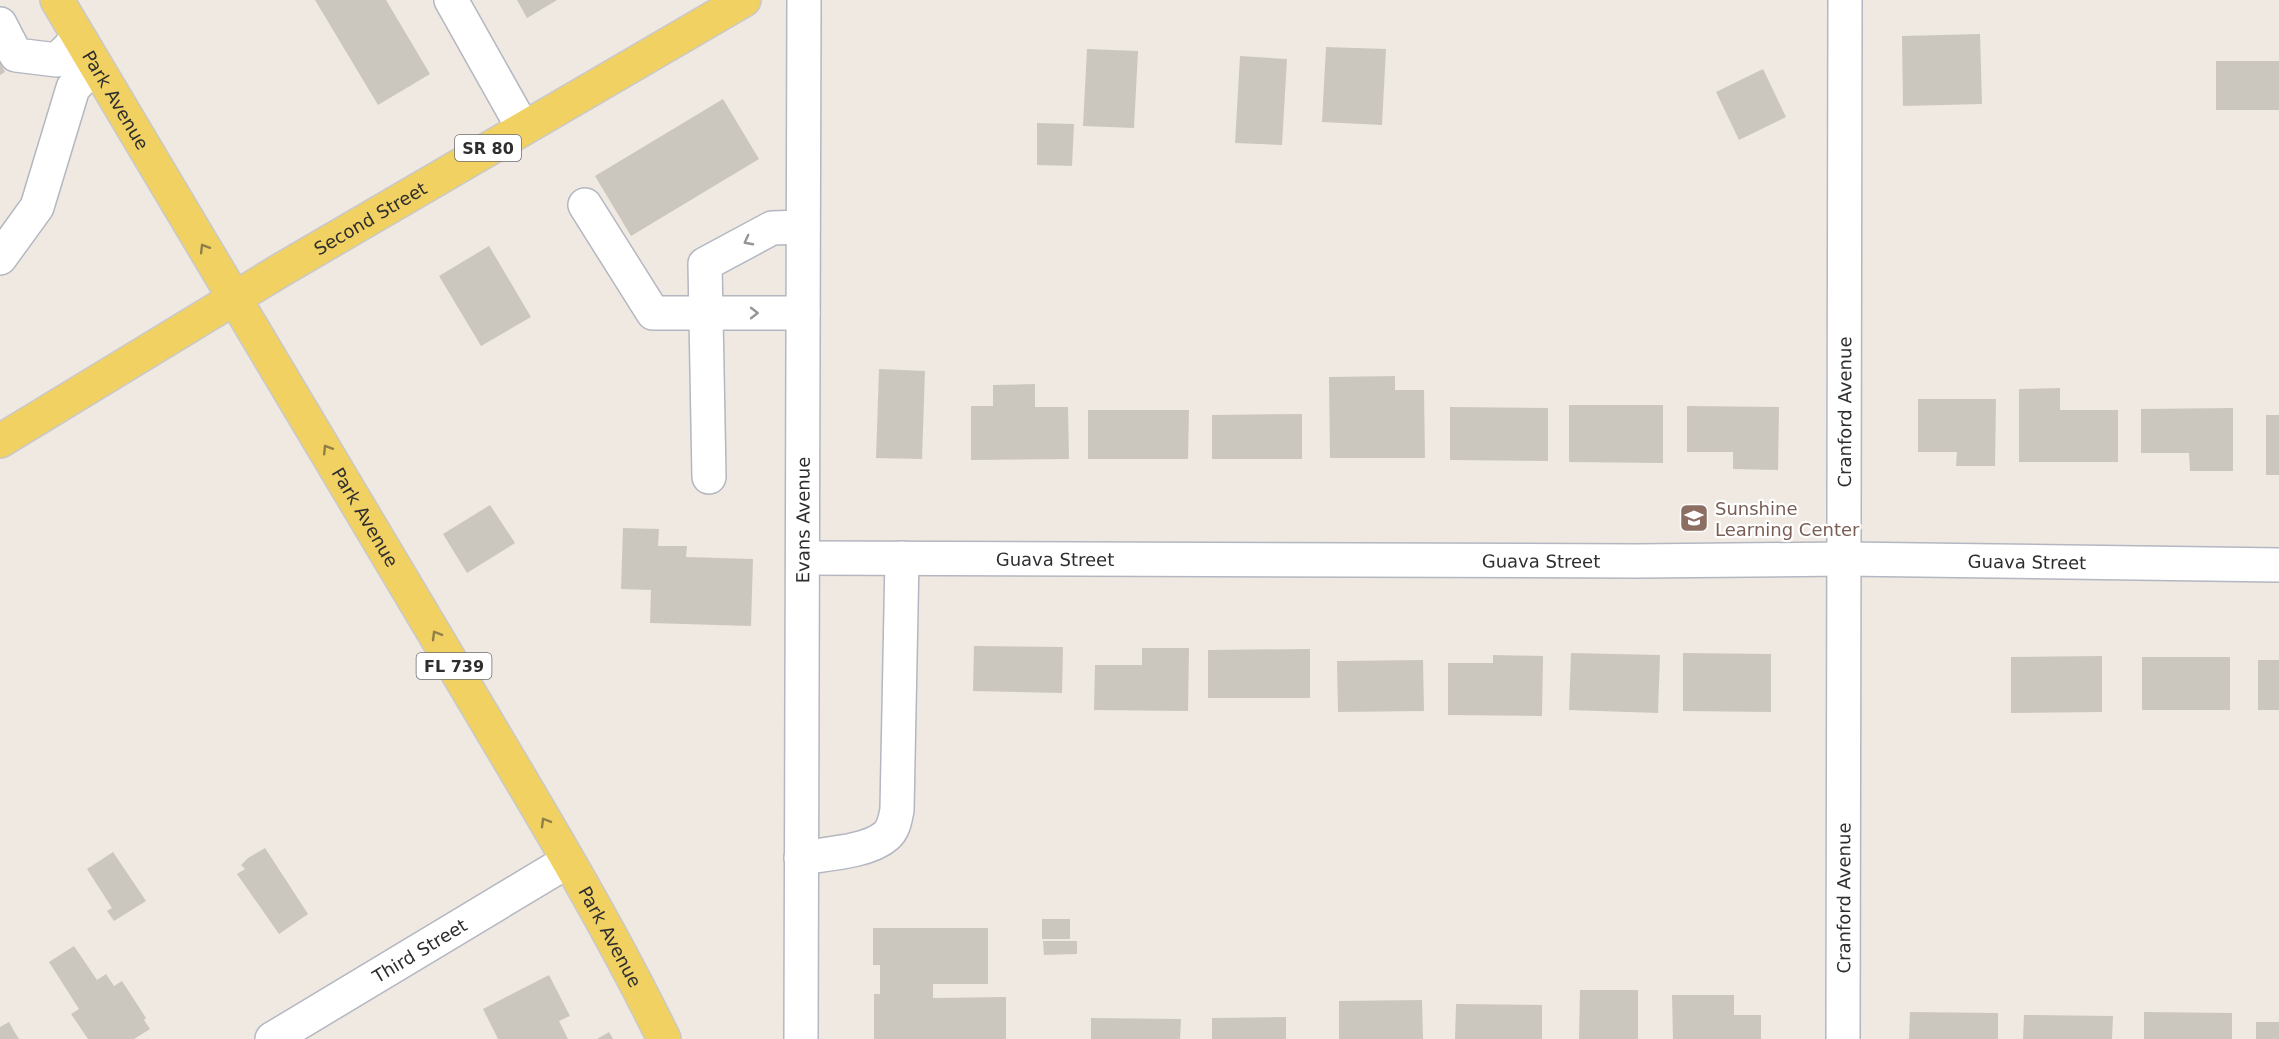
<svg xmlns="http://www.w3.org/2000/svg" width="2279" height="1039" viewBox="0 0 2279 1039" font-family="'DejaVu Sans',sans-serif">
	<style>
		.building { fill: #cbc7bf }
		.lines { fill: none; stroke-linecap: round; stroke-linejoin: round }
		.minor-casing { stroke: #b4b7c1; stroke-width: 36 }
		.major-casing { stroke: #c9c9c9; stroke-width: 36 }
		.minor { stroke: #fff; stroke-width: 33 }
		.major { stroke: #f2d163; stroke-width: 33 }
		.oneway { stroke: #969696 }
		.oneway2 { stroke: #908048 }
		.labels { text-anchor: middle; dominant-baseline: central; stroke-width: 4.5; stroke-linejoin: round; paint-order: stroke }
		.shield { fill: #fff; stroke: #6d6d6d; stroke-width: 1.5 }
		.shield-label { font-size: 16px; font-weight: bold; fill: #2e2e2e }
		.street-label { font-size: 18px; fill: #2e2e2e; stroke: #fff }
		.education-label { font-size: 18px; fill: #785e54; stroke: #fff; text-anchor: start }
	</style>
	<rect width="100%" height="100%" fill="#efe9e1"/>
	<g class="building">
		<polygon points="315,0 386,0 430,74 378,105"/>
		<polygon points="517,0 557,0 527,18"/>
		<polygon points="1980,34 1982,104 1903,106 1902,36"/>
		<polygon points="1326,47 1386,49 1382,125 1322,122"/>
		<polygon points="1087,49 1138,51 1134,128 1083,126"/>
		<polygon points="1240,56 1287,59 1282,145 1235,143"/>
		<rect x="2216" y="61" width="63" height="49"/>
		<polygon points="0,62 5,72 0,75"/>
		<polygon points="1763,69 1786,117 1739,140 1716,92"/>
		<polygon points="723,99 759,159 631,236 595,176"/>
		<polygon points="1037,123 1074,124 1072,166 1037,165"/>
		<polygon points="489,246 531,317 481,346 439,276"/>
		<polygon points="879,369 925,371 922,459 876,458"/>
		<polygon points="1395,376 1395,390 1424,390 1425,458 1330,458 1329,377"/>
		<polygon points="1035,384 1035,407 1068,407 1069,459 971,460 971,406 993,406 993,385"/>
		<polygon points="2060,388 2060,410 2118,410 2118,462 2019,462 2019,389"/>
		<polygon points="1918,399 1996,399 1995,466 1956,466 1957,452 1918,452"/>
		<polygon points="1569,405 1663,405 1663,463 1569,462"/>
		<polygon points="1687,406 1779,407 1778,470 1733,469 1733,452 1687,452"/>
		<polygon points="1450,407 1548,408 1548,461 1450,460"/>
		<polygon points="2233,408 2233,471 2190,471 2189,453 2141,453 2141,409"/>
		<polygon points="1088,410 1189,410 1188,459 1088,459"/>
		<polygon points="1302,414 1302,459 1212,459 1212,415"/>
		<rect x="2266" y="415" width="13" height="60"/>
		<polygon points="490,505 515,543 467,573 443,534"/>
		<polygon points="623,528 659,529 658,546 687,546 686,557 753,559 751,626 650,623 651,590 621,589"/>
		<polygon points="974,646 1063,647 1062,693 973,691"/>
		<polygon points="1142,648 1189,648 1188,711 1094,710 1095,665 1142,665"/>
		<polygon points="1310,649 1310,698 1208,698 1208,650"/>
		<polygon points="1571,653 1660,655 1658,713 1569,710"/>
		<polygon points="1683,653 1771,654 1771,712 1683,711"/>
		<polygon points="1493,655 1543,656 1542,716 1448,715 1448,663 1493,663"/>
		<polygon points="2102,656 2102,712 2011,713 2011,657"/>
		<rect x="2142" y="657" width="88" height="53"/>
		<polygon points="1423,660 1424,711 1338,712 1337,661"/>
		<rect x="2258" y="660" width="21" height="50"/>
		<polygon points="265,848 308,914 279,934 237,874 245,869 241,865 248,858"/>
		<polygon points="113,852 146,901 114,921 107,911 112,908 87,869"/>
		<rect x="1042" y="919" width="28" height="20"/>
		<polygon points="873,928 988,928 988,984 933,984 933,998 1006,997 1006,1039 874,1039 874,994 880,994 880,965 873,965"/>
		<polygon points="1043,941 1077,941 1077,954 1044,955"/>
		<polygon points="74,946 97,980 106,974 114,986 122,981 146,1018 144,1020 150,1029 134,1039 88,1039 71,1014 79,1009 49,962"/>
		<polygon points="549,975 570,1016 559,1021 568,1039 498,1039 483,1009"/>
		<polygon points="1580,990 1638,990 1638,1039 1579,1039"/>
		<polygon points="1672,995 1734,995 1734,1015 1761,1015 1761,1039 1673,1039"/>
		<polygon points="1422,1000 1423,1039 1339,1039 1339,1001"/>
		<polygon points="1456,1004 1542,1005 1542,1039 1455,1039"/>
		<polygon points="1910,1012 1998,1013 1998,1039 1909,1039"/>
		<polygon points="2144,1012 2232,1013 2232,1039 2144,1039"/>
		<polygon points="2024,1015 2113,1016 2112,1039 2023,1039"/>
		<polygon points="1286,1017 1286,1039 1212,1039 1212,1018"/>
		<polygon points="1091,1018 1181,1019 1180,1039 1091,1039"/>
		<polygon points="9,1022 14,1031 19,1039 0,1039 0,1027"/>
		<rect x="2256" y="1022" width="23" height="17"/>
		<polygon points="609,1032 613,1039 597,1039"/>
	</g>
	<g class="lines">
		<g class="minor-casing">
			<g id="minor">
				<polyline points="451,0 523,128"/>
				<polyline points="0,24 16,55 57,60 79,38"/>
				<polyline points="585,205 653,313 803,313"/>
				<polyline points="0,258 37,207 73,88 94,66"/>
				<polyline points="709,477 705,264 772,228 803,227"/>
				<path id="s1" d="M 803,558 L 1637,561 L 1845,559 L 2279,565"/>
				<path d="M 801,858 C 824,854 868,852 886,836 C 894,829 895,820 897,810 L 902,558"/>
				<path id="s2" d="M 272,1039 L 568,861"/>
				<path id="s3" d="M 801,1039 L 804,0"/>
				<path id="s4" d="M 1843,1039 L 1845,0"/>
			</g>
		</g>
		<g class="major-casing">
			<g id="major">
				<path id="s5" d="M 57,0 C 189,224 325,446 456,670 C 528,792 602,912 664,1039"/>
				<path id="s6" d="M 0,441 L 281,270 L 744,0"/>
			</g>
		</g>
		<use href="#minor" class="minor"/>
		<use href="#major" class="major"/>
	</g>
	<defs><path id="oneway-chevron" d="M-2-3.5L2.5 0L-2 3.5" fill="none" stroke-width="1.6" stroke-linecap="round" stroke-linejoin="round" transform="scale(1.5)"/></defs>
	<g class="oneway">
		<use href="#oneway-chevron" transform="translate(748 241) rotate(152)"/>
		<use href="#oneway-chevron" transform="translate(754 313)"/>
	</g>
	<g class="oneway2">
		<use href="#oneway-chevron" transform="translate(204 248) rotate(-121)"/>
		<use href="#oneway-chevron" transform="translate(327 449) rotate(-122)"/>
		<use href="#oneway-chevron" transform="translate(436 635) rotate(-120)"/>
		<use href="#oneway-chevron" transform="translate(545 822) rotate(-120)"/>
	</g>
	<defs>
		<g id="school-square" transform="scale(1.5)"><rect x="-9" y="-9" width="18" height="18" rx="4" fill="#8d6e63" stroke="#fff"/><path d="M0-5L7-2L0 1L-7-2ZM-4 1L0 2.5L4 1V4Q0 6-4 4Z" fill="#fff"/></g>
	</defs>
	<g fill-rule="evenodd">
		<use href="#school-square" x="1694" y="518"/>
	</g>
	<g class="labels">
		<g class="shield">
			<rect x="455" y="135" width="66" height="26" rx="4.5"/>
			<rect x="416.5" y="653" width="75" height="26" rx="4.5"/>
		</g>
		<g class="shield-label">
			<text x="488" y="148">SR 80</text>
			<text x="454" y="666">FL 739</text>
		</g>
		<g class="street-label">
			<text stroke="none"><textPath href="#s5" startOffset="116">Park Avenue</textPath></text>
			<text stroke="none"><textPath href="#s6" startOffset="432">Second Street</textPath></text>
			<text stroke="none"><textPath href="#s4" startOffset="627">Cranford Avenue</textPath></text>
			<text stroke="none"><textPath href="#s5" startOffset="602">Park Avenue</textPath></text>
			<text stroke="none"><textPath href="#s3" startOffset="519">Evans Avenue</textPath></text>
			<text stroke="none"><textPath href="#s1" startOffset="252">Guava Street</textPath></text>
			<text stroke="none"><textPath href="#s1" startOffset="738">Guava Street</textPath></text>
			<text stroke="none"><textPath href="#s1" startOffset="1224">Guava Street</textPath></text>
			<text stroke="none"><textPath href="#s4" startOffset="141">Cranford Avenue</textPath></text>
			<text stroke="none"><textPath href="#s5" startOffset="1088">Park Avenue</textPath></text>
			<text stroke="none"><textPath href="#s2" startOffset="172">Third Street</textPath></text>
		</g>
		<g class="education-label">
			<text x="1715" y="508">Sunshine<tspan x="1715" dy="21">Learning Center</tspan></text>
		</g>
	</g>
</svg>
